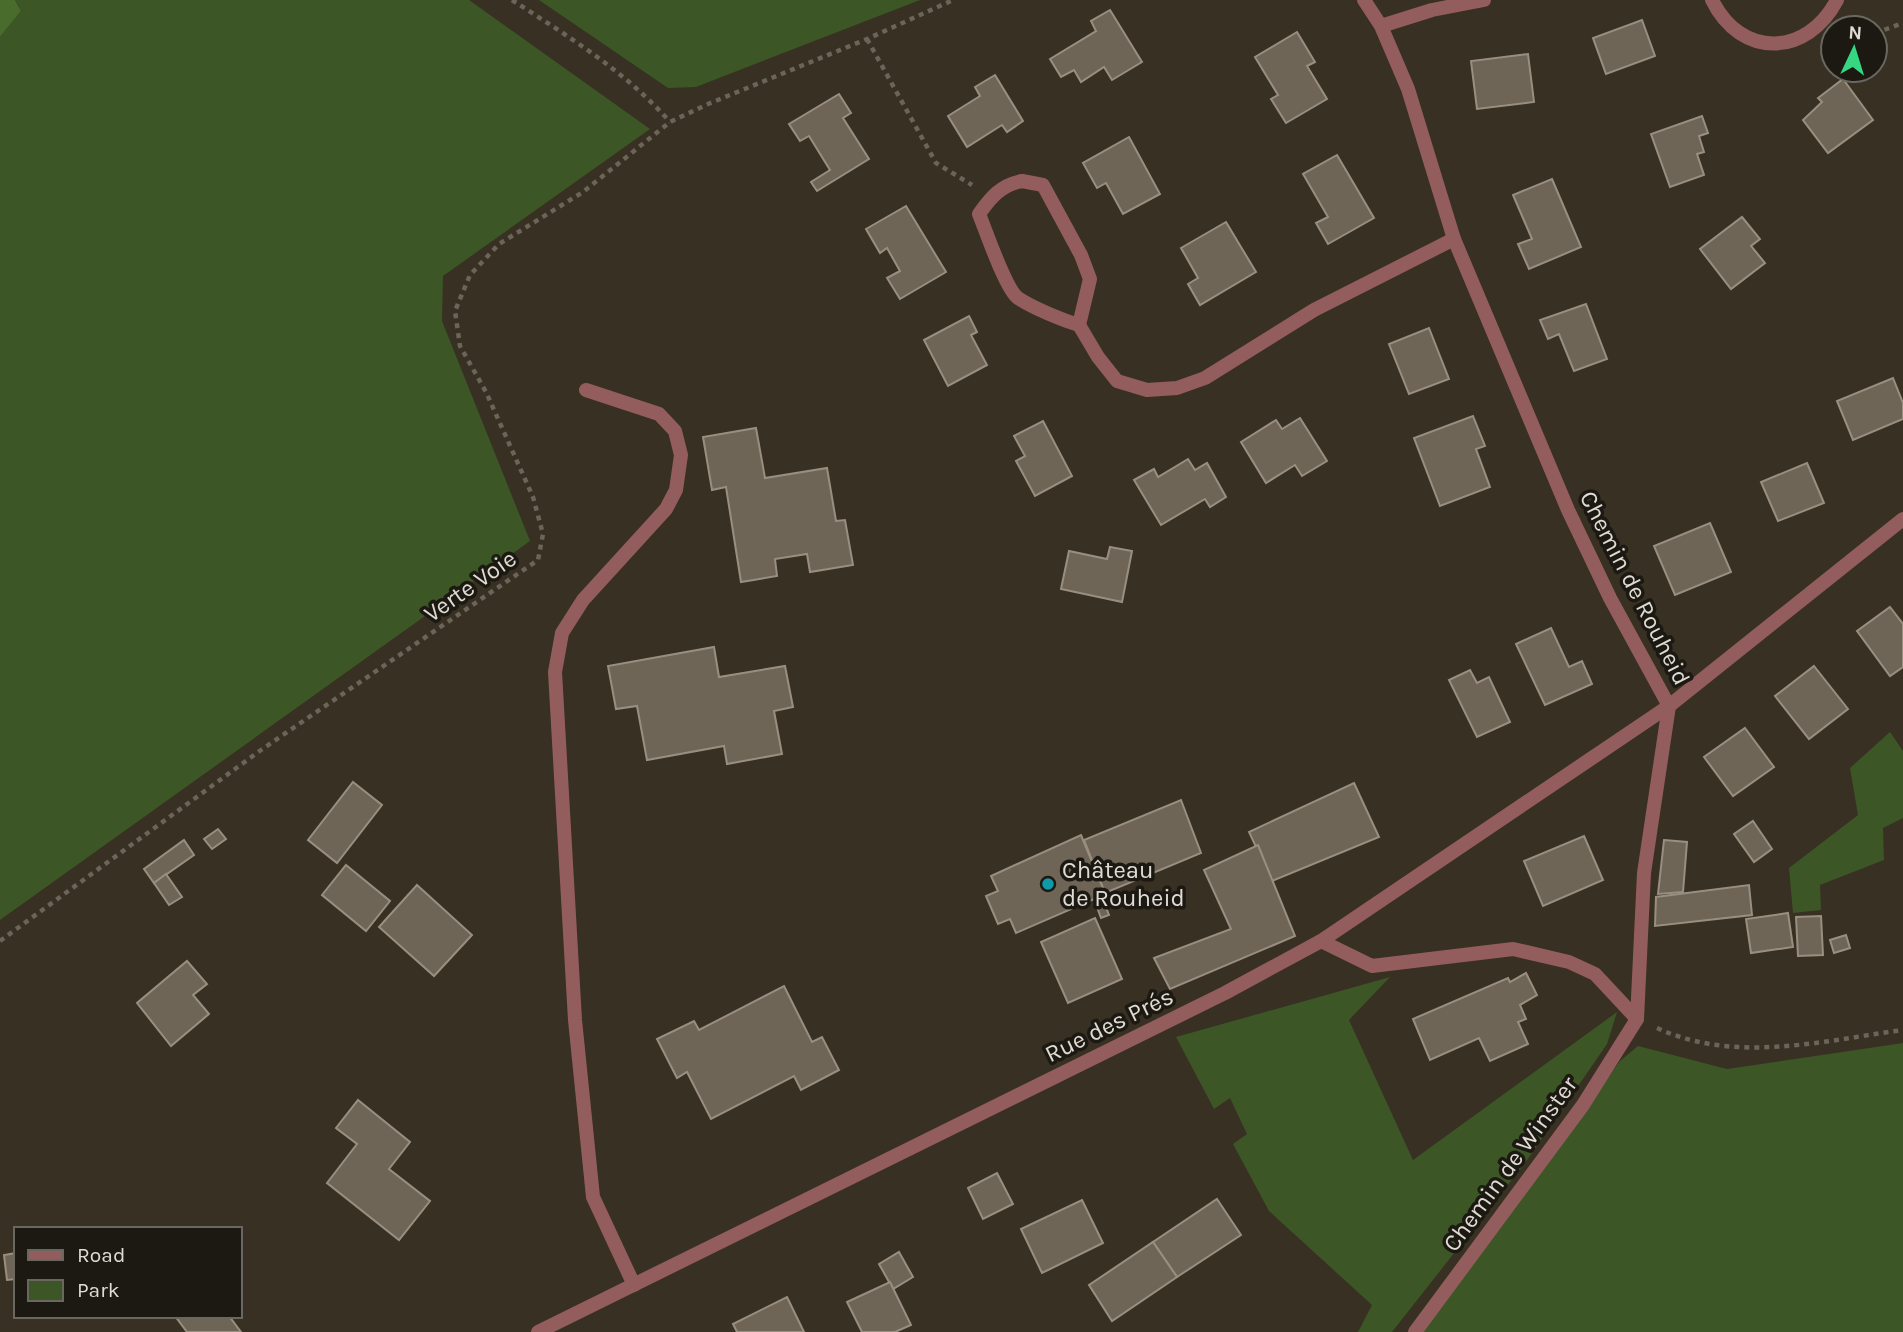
<svg xmlns="http://www.w3.org/2000/svg" width="1903" height="1332" viewBox="0 0 1903 1332" font-family="Karla,sans-serif">
	<style>
		.green { fill: #3c5626 }
		.forest { fill: #496b2b }
		.building { fill: #6f6557; stroke: #998f80; stroke-width: 2 }
		.lines { fill: none; stroke-linecap: round; stroke-linejoin: round }
		.path { stroke: #6b6458; stroke-width: 4.5; stroke-dasharray: 5 5; stroke-linecap: butt }
		.service { stroke: #945d5d; stroke-width: 14 }
		.minor { stroke: #945d5d; stroke-width: 14 }
		.culture-dot { fill: #0f9aa8; stroke: #1c1913; stroke-width: 2.5 }
		.labels { text-anchor: middle; dominant-baseline: central; stroke-width: 7; stroke-linejoin: round; paint-order: stroke }
		.street-label { font-size: 24px; fill: #e0dbd3; stroke: #1c1913 }
		.poi-label { font-size: 24px; fill: #e0dbd3; stroke: #1c1913; text-anchor: start }
	</style>
	<rect width="100%" height="100%" fill="#383023"/>
	<g class="green">
		<polygon points="15,0 469,0 650,129 443,276 442,321 530,541 0,920 0,37 21,11"/>
		<polygon points="539,0 920,0 696,87 668,88"/>
		<polygon points="1890,732 1903,751 1903,818 1883,828 1884,860 1820,885 1821,910 1793,913 1789,868 1858,815 1850,768"/>
		<polygon points="1390,977 1349,1020 1413,1160 1617,1012 1607,1044 1525,1163 1392,1332 1358,1332 1372,1305 1269,1211 1233,1144 1247,1134 1230,1098 1214,1109 1176,1037"/>
		<polygon points="1903,1043 1903,1332 1422,1332 1620,1061 1638,1046 1727,1069"/>
	</g>
	<polygon class="forest" points="0,0 15,0 21,11 0,37"/>
	<g class="building">
		<polygon points="1110,10 1142,62 1112,80 1104,67 1081,82 1074,70 1061,77 1050,59 1096,31 1091,21"/>
		<polygon points="1642,20 1655,56 1606,74 1593,38"/>
		<polygon points="1297,32 1315,62 1307,66 1327,99 1286,123 1271,99 1278,95 1255,57"/>
		<polygon points="1528,54 1534,102 1477,109 1471,61"/>
		<polygon points="995,75 1023,121 1007,132 1002,125 967,147 948,116 980,96 975,87"/>
		<polygon points="1843,79 1873,120 1828,153 1803,120 1822,102 1818,98"/>
		<polygon points="839,94 851,113 843,118 869,159 817,191 811,182 830,170 809,136 800,141 789,124"/>
		<polygon points="1702,116 1708,133 1699,136 1704,152 1697,154 1704,175 1670,187 1651,134"/>
		<polygon points="1129,137 1160,194 1123,214 1106,183 1097,188 1083,163"/>
		<polygon points="1337,155 1374,218 1328,244 1316,223 1328,217 1303,174"/>
		<polygon points="1552,179 1581,247 1529,269 1518,244 1532,239 1513,195"/>
		<polygon points="906,206 946,272 900,299 887,278 900,271 887,248 880,253 866,229"/>
		<polygon points="1742,217 1760,239 1751,246 1765,263 1731,289 1700,249"/>
		<polygon points="1226,222 1256,272 1200,305 1188,284 1198,278 1181,248"/>
		<polygon points="1586,304 1607,359 1574,371 1559,334 1548,339 1540,320"/>
		<polygon points="969,316 977,332 971,335 987,365 948,386 924,340"/>
		<polygon points="1429,328 1449,379 1409,394 1389,344"/>
		<polygon points="1893,378 1903,403 1903,419 1853,440 1837,401"/>
		<polygon points="1473,416 1485,446 1476,449 1490,487 1440,506 1414,438"/>
		<polygon points="1300,418 1327,461 1302,476 1295,465 1266,483 1241,442 1276,420 1282,429"/>
		<polygon points="1043,421 1072,476 1035,496 1016,461 1025,456 1014,436"/>
		<polygon points="756,428 765,478 827,468 836,521 845,520 853,565 810,572 807,554 775,559 777,576 741,582 726,487 712,490 703,437"/>
		<polygon points="1188,459 1195,470 1207,463 1226,497 1210,507 1205,499 1161,525 1134,480 1154,469 1158,477"/>
		<polygon points="1807,463 1824,503 1778,521 1761,482"/>
		<polygon points="1710,523 1731,572 1675,595 1654,546"/>
		<polygon points="1110,547 1132,551 1122,602 1061,589 1069,551 1107,559"/>
		<polygon points="1890,607 1903,624 1903,667 1890,676 1857,631"/>
		<polygon points="1551,628 1569,667 1582,661 1592,684 1545,705 1516,644"/>
		<polygon points="714,647 719,677 785,666 793,707 774,711 782,754 727,764 724,746 647,760 637,706 616,709 608,666"/>
		<polygon points="1814,666 1848,709 1809,739 1775,696"/>
		<polygon points="1470,670 1477,683 1489,677 1510,722 1477,737 1449,680"/>
		<polygon points="1745,728 1774,767 1733,796 1704,757"/>
		<polygon points="353,782 382,805 337,863 308,840"/>
		<polygon points="1354,783 1379,837 1272,881 1249,832"/>
		<polygon points="1181,800 1201,853 1105,893 1084,840"/>
		<polygon points="1753,821 1772,849 1754,862 1734,834"/>
		<polygon points="218,829 226,839 212,849 204,839"/>
		<polygon points="1081,835 1105,893 1101,895 1109,915 1101,918 1094,899 1016,933 1010,919 998,924 986,896 998,891 991,876"/>
		<polygon points="1584,836 1603,880 1543,906 1524,861"/>
		<polygon points="184,840 194,855 154,883 144,869"/>
		<polygon points="1664,840 1687,842 1683,892 1658,894"/>
		<polygon points="1258,845 1295,936 1170,989 1154,958 1231,929 1204,870"/>
		<polygon points="346,865 390,901 366,931 322,895"/>
		<polygon points="166,874 182,897 169,905 154,883"/>
		<polygon points="417,885 472,935 434,976 379,927"/>
		<polygon points="1749,885 1752,915 1655,926 1656,897"/>
		<polygon points="1788,913 1793,947 1751,953 1746,919"/>
		<polygon points="1821,916 1823,955 1798,956 1796,917"/>
		<polygon points="1095,918 1122,979 1068,1003 1041,942"/>
		<polygon points="1846,935 1850,948 1834,953 1830,940"/>
		<polygon points="187,961 207,984 193,995 209,1014 171,1046 137,1003"/>
		<polygon points="1526,973 1537,995 1520,1005 1526,1019 1518,1022 1528,1044 1490,1061 1479,1038 1430,1060 1413,1019 1508,978 1510,982"/>
		<polygon points="784,986 812,1042 822,1037 839,1070 801,1090 794,1076 711,1119 687,1072 677,1078 657,1039 694,1021 699,1030"/>
		<polygon points="358,1100 410,1142 389,1169 430,1201 399,1240 327,1183 357,1144 336,1128"/>
		<polygon points="997,1173 1013,1204 983,1219 968,1188"/>
		<polygon points="1217,1199 1241,1235 1177,1277 1153,1242"/>
		<polygon points="1082,1200 1103,1243 1042,1273 1021,1229"/>
		<polygon points="1153,1242 1177,1277 1112,1321 1089,1285"/>
		<polygon points="899,1252 913,1277 893,1289 879,1264"/>
		<polygon points="16,1253 16,1279 7,1280 4,1255"/>
		<polygon points="890,1282 911,1325 895,1332 862,1332 847,1302"/>
		<polygon points="787,1297 804,1332 737,1332 733,1324"/>
		<polygon points="175,1316 229,1316 241,1332 187,1332"/>
	</g>
	<g class="lines">
		<g class="path">
			<path d="M 512,0 C 569,37 625,71 670,122"/>
			<polyline points="1849,23 1870,28"/>
			<polyline points="1875,29 1881,31 1903,23"/>
			<polyline points="867,39 936,163 972,185"/>
			<polyline points="0,941 261,750 538,560 543,534 533,497 486,392 460,346 455,311 470,275 499,244 583,192 670,122 708,104 867,39 953,0"/>
			<path d="M 1657,1028 C 1735,1064 1821,1041 1903,1030"/>
		</g>
		<polyline class="service" points="586,390 659,414 675,431 681,455 676,490 666,509 583,600 562,633 555,672 575,1020 593,1197 634,1285"/>
		<g class="minor">
			<polyline points="1364,0 1381,26 1408,89 1454,239 1568,510 1610,598 1669,706 1644,873 1637,1019 1583,1105 1415,1332"/>
			<path d="M 1712,0 C 1741,59 1807,57 1837,0"/>
			<polyline points="1381,26 1432,10 1484,0"/>
			<path d="M 1022,181 L 1043,185 L 1081,255 L 1090,279 L 1079,325 C 1062,320 1033,308 1018,298 C 1006,290 986,231 979,214 C 991,197 1001,185 1022,181 Z"/>
			<polyline points="1079,325 1098,357 1117,381 1147,390 1177,388 1205,378 1314,310 1454,239"/>
			<polyline points="1321,941 1372,966 1513,949 1569,962 1595,974 1637,1019"/>
			<polyline points="538,1332 1225,993 1321,941 1669,706 1903,519"/>
		</g>
	</g>
	<circle class="culture-dot" cx="1048" cy="884" r="7"/>
	<g class="labels">
		<g class="street-label">
			<text transform="translate(470 586) rotate(-35)">Verte Voie</text>
			<text transform="translate(1635 588) rotate(63)">Chemin de Rouheid</text>
			<text transform="translate(1109 1025) rotate(-26)">Rue des Prés</text>
			<text transform="translate(1510 1164) rotate(-54)">Chemin de Winster</text>
		</g>
		<g class="poi-label">
			<text x="1062" y="870">Château<tspan x="1062" dy="28">de Rouheid</tspan></text>
		</g>
	</g>
	<rect x="14" y="1227" width="228" height="91" fill="#1c1913" stroke="#6a6760" stroke-width="2"/>
	<rect x="28" y="1250" width="35" height="10" fill="#945d5d" stroke="#6a6760" stroke-width="2"/>
	<text x="77" y="1262" font-size="21" fill="#e0dbd3">Road</text>
	<rect x="28" y="1280" width="35" height="21" fill="#3c5626" stroke="#6a6760" stroke-width="2"/>
	<text x="77" y="1297" font-size="21" fill="#e0dbd3">Park</text>
	<g transform="translate(1854 49) rotate(4)"><circle r="33" fill="#1c1913" stroke="#6a6760" stroke-width="2"/>
	<path d="M0-5L12 26L0 18L-12 26Z" fill="#35d881"/>
	<text y="-10" font-size="19" font-weight="bold" text-anchor="middle" fill="#e0dbd3">N</text>
	</g>
</svg>
